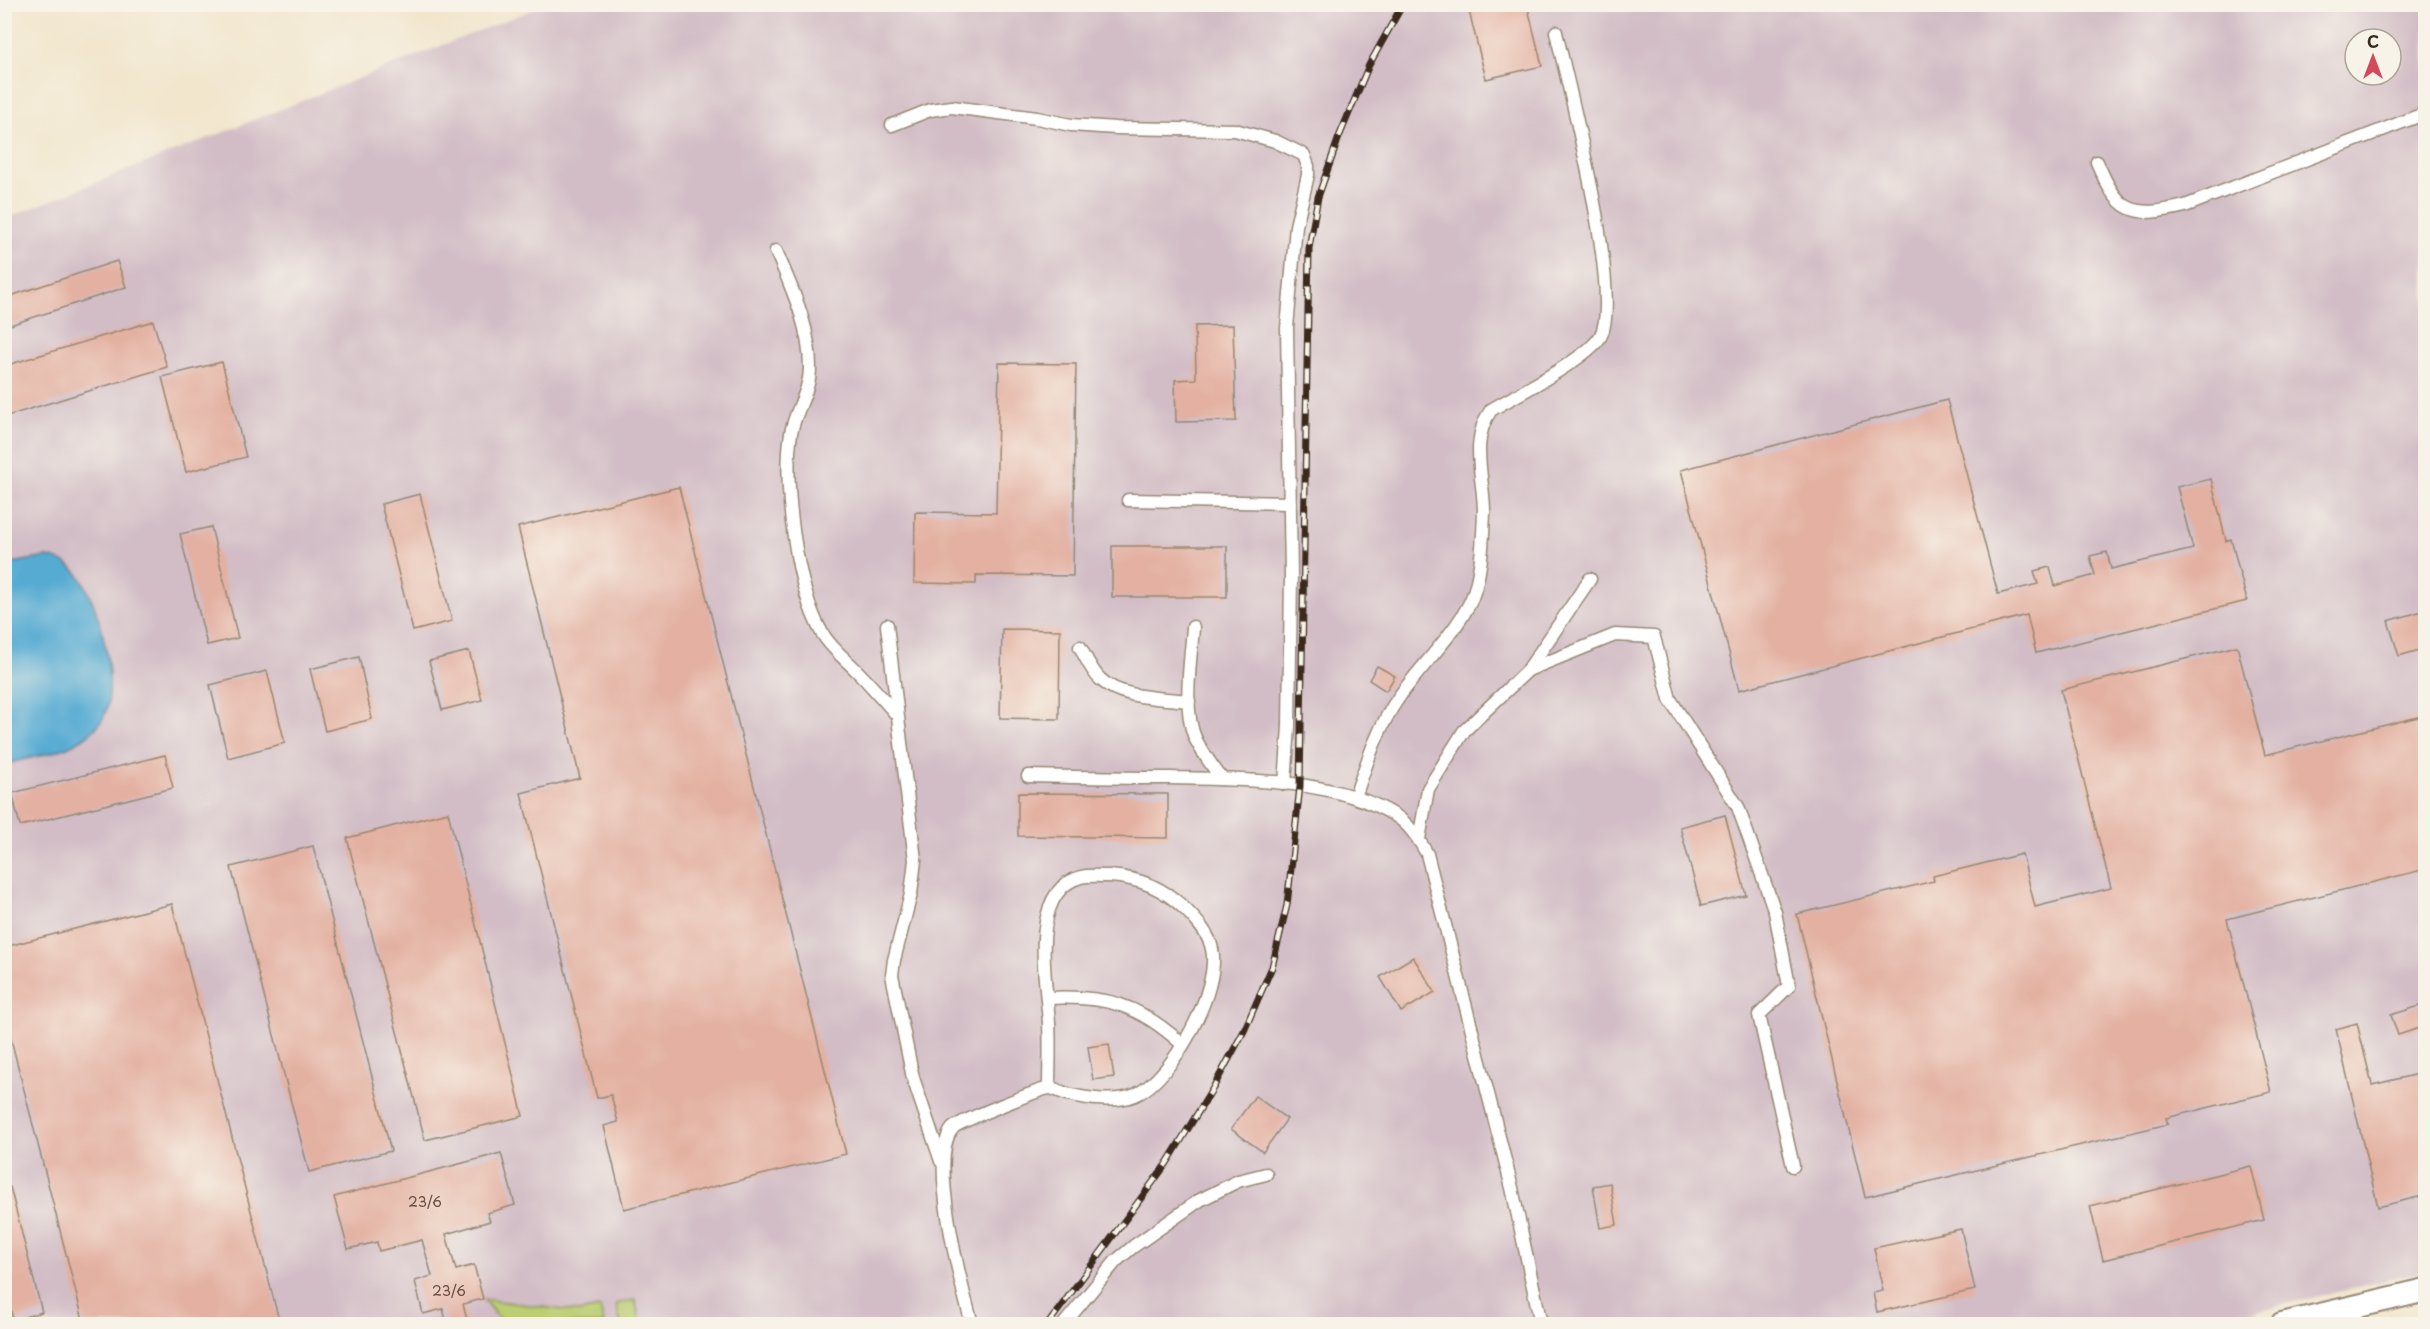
<svg xmlns="http://www.w3.org/2000/svg" width="2430" height="1329" viewBox="0 0 2430 1329" font-family="'Playpen Sans',sans-serif">
	<style>
		.industrial { fill: #d2bdc6; fill-rule: evenodd }
		.green { fill: #bbce72; stroke: #7b7c48; stroke-width: 1.5 }
		.water { fill: #57abd3; stroke: #496a78; stroke-width: 1.5 }
		.building { fill: #e3b0a1 }
		.lines { fill: none; stroke-linecap: round; stroke-linejoin: round }
		.lane-casing { stroke: #968876; stroke-width: 15 }
		.street-casing { stroke: #968876; stroke-width: 26 }
		.lane { stroke: #fff; stroke-width: 12 }
		.street { stroke: #fff; stroke-width: 22 }
		.rail-casing { stroke: #3b2a1e; stroke-width: 7 }
		.rail { stroke: #f7f3e8; stroke-width: 4.5; stroke-dasharray: 14; stroke-linecap: butt }
		.labels { text-anchor: middle; dominant-baseline: central; stroke-width: 4.5; stroke-linejoin: round; paint-order: stroke }
		.number-label { font-size: 14px; fill: #654c3f }
	</style>
	<rect width="100%" height="100%" fill="#f7f3e8"/>
	<filter id="ink" filterUnits="userSpaceOnUse"><feTurbulence type="fractalNoise" baseFrequency=".0167" numOctaves="2"/><feDisplacementMap in="SourceGraphic" scale="12" xChannelSelector="R" yChannelSelector="G"/><feConvolveMatrix kernelMatrix="1 2 1 2 8 2 1 2 1" color-interpolation-filters="sRGB"/></filter>
	<filter id="wash" filterUnits="userSpaceOnUse"><feTurbulence type="fractalNoise" baseFrequency=".008" numOctaves="4" result="noise"/><feDisplacementMap in="SourceGraphic" scale="24" xChannelSelector="R" yChannelSelector="G"/><feGaussianBlur stdDeviation="1.35" result="paint"/><feColorMatrix in="noise" values="0 0 0 0 0 0 0 0 0 0 0 0 0 0 0 0 0 1.4 0 .05"/><feComposite in="paint" operator="in"/></filter>
	<g filter="url(#wash)">
		<rect width="100%" height="100%" fill="#f2e6cd"/>
		<path class="industrial" d="M 544,5 L 2425,5 L 2425,1271 L 2202,1324 L 5,1324 L 4,219 ZM 2355,39 L 2391,39 L 2391,75 L 2355,75 Z"/>
		<g class="green">
			<polygon points="483,1299 580,1312 600,1308 604,1324 503,1324"/>
			<polygon points="635,1300 641,1324 621,1324 616,1304"/>
		</g>
		<path class="water" d="M 47,557 C 60,559 70,564 78,574 C 99,601 123,694 100,723 C 77,752 39,755 5,764 L 5,566 L 12,563 Z"/>
		<g id="blocks">
			<g class="building">
				<polygon points="1478,4 1527,4 1542,66 1486,79 1468,7"/>
				<polygon points="117,261 126,287 4,327 4,298"/>
				<polygon points="153,321 167,367 4,417 4,366"/>
				<polygon points="1233,325 1236,421 1176,422 1175,380 1196,379 1195,326"/>
				<polygon points="222,362 246,457 186,472 162,377"/>
				<polygon points="999,363 1076,364 1073,576 976,575 976,584 914,583 915,512 996,513"/>
				<polygon points="1947,400 1998,594 2038,584 2034,571 2050,567 2055,586 2095,575 2090,556 2107,552 2111,569 2193,549 2177,487 2211,479 2226,541 2231,539 2247,601 2036,653 2027,615 1739,690 1681,470"/>
				<polygon points="679,487 846,1154 624,1209 604,1126 618,1122 611,1095 597,1098 521,793 580,778 518,527"/>
				<polygon points="420,494 452,621 413,631 381,504"/>
				<polygon points="211,527 238,638 207,645 180,534"/>
				<rect x="1112" y="546" width="115" height="51"/>
				<polygon points="2426,610 2426,648 2399,656 2388,621"/>
				<polygon points="1002,629 1060,630 1059,719 1000,718"/>
				<polygon points="2237,646 2265,755 2426,715 2426,869 2227,919 2271,1092 2166,1118 2168,1124 1865,1197 1797,914 1934,881 1933,876 2022,854 2035,907 2111,888 2061,690"/>
				<polygon points="469,651 482,700 442,710 429,661"/>
				<polygon points="359,657 372,719 325,731 310,669"/>
				<polygon points="1377,666 1395,676 1386,691 1369,680"/>
				<polygon points="267,671 285,743 228,758 210,685"/>
				<polygon points="165,755 173,788 20,826 12,793"/>
				<polygon points="1018,793 1168,794 1168,838 1018,836"/>
				<polygon points="448,812 523,1116 425,1140 347,838"/>
				<polygon points="1725,815 1746,895 1701,906 1680,827"/>
				<polygon points="313,846 391,1151 309,1172 231,867"/>
				<polygon points="172,904 280,1324 84,1324 4,1012 4,947"/>
				<polygon points="1413,957 1435,992 1401,1012 1380,977"/>
				<polygon points="2426,1004 2426,1026 2398,1035 2391,1015"/>
				<polygon points="2357,1023 2372,1085 2426,1072 2426,1195 2378,1207 2336,1029"/>
				<polygon points="1109,1044 1114,1077 1093,1080 1088,1047"/>
				<polygon points="1255,1096 1287,1119 1263,1152 1231,1129"/>
				<polygon points="501,1153 515,1205 487,1213 490,1221 446,1234 456,1270 474,1265 483,1299 463,1304 468,1324 447,1324 443,1309 423,1314 415,1281 432,1276 422,1240 379,1251 377,1242 348,1249 334,1197"/>
				<polygon points="2251,1166 2264,1220 2103,1260 2090,1206"/>
				<polygon points="1610,1183 1617,1225 1600,1228 1593,1186"/>
				<polygon points="10,1187 42,1312 13,1320 8,1298 4,1298 4,1188"/>
				<polygon points="1961,1229 1975,1290 1877,1312 1873,1293 1883,1291 1874,1248"/>
			</g>
		</g>
	</g>
	<g filter="url(#ink)">
		<use href="#blocks" fill-opacity="0" stroke="#968876" stroke-width="1.5"/>
		<g class="lines">
			<g class="lane-casing">
				<g id="lane">
					<polyline points="892,125 930,110 952,107 1037,118 1071,125 1116,128 1235,130 1275,141 1304,155 1308,166 1308,175 1296,226 1287,328 1291,576 1289,726 1285,784"/>
					<path d="M 2097,162 C 2118,212 2131,219 2185,206 L 2426,113"/>
					<path d="M 776,251 C 792,289 810,326 810,368 C 810,392 795,410 791,433 C 783,484 796,588 822,633 C 831,648 844,658 856,670 C 870,684 883,699 896,714"/>
					<polyline points="1128,500 1290,503"/>
					<polyline points="887,625 915,860 911,894 894,960 892,975 913,1078 941,1161"/>
					<path d="M 1193,627 C 1191,659 1182,711 1196,740 C 1203,754 1213,767 1222,779"/>
					<path d="M 1080,647 C 1086,658 1091,670 1100,679 C 1121,699 1162,698 1189,701"/>
					<polyline points="1528,670 1615,635 1654,637 1670,699 1738,807 1775,912 1789,986 1759,1015 1793,1166"/>
					<path d="M 1028,776 C 1075,777 1122,778 1169,778 C 1238,779 1336,778 1396,816 C 1410,825 1419,839 1427,854 L 1512,1188 L 1541,1324"/>
					<path d="M 1355,797 C 1367,762 1378,727 1399,697 C 1420,666 1466,624 1475,589 C 1482,565 1483,537 1484,512 C 1484,477 1469,441 1491,410 C 1516,395 1588,358 1600,337 C 1624,297 1568,85 1556,32"/>
					<polyline points="1419,839 1428,789 1464,731 1528,670 1590,579"/>
					<path d="M 1047,998 C 1106,995 1138,1004 1182,1044"/>
					<path d="M 972,1324 C 962,1289 927,1155 953,1128 C 958,1122 1043,1088 1050,1088 C 1056,1089 1062,1093 1068,1094 C 1087,1099 1116,1103 1135,1095 C 1172,1080 1221,989 1212,949 C 1209,934 1197,921 1186,910 C 1164,888 1140,878 1109,876 C 1100,876 1089,875 1081,877 C 1030,890 1045,974 1048,1011 C 1051,1036 1049,1062 1049,1088"/>
					<polyline points="1064,1324 1116,1261 1134,1246 1200,1200 1238,1181 1266,1174"/>
				</g>
			</g>
			<g class="street-casing">
				<polyline id="street" points="2282,1324 2426,1290"/>
			</g>
			<use href="#lane" class="lane"/>
			<use href="#street" class="street"/>
			<g class="rail-casing">
				<polyline id="rail" points="1048,1324 1167,1163 1213,1088 1244,1031 1272,967 1287,905 1300,786 1309,248 1318,197 1339,137 1369,65 1403,4"/>
			</g>
			<use href="#rail" class="rail"/>
		</g>
	</g>
	<g class="labels">
		<g class="number-label">
			<text x="425" y="1201">23/6</text>
			<text x="449" y="1290">23/6</text>
		</g>
	</g>
	<rect width="2430" height="1329" fill="none" stroke="#f7f3e8" stroke-width="24"/>
	<g transform="translate(2373 57)"><circle r="28" fill="#f7f3e8" stroke="#aca397" stroke-width="1.5"/>
	<path d="M0-4.5L10 22L0 15L-10 22Z" fill="#d1495b"/>
	<text y="-9" font-size="16" font-weight="bold" text-anchor="middle" fill="#3b2a1e">С</text>
	</g>
</svg>
